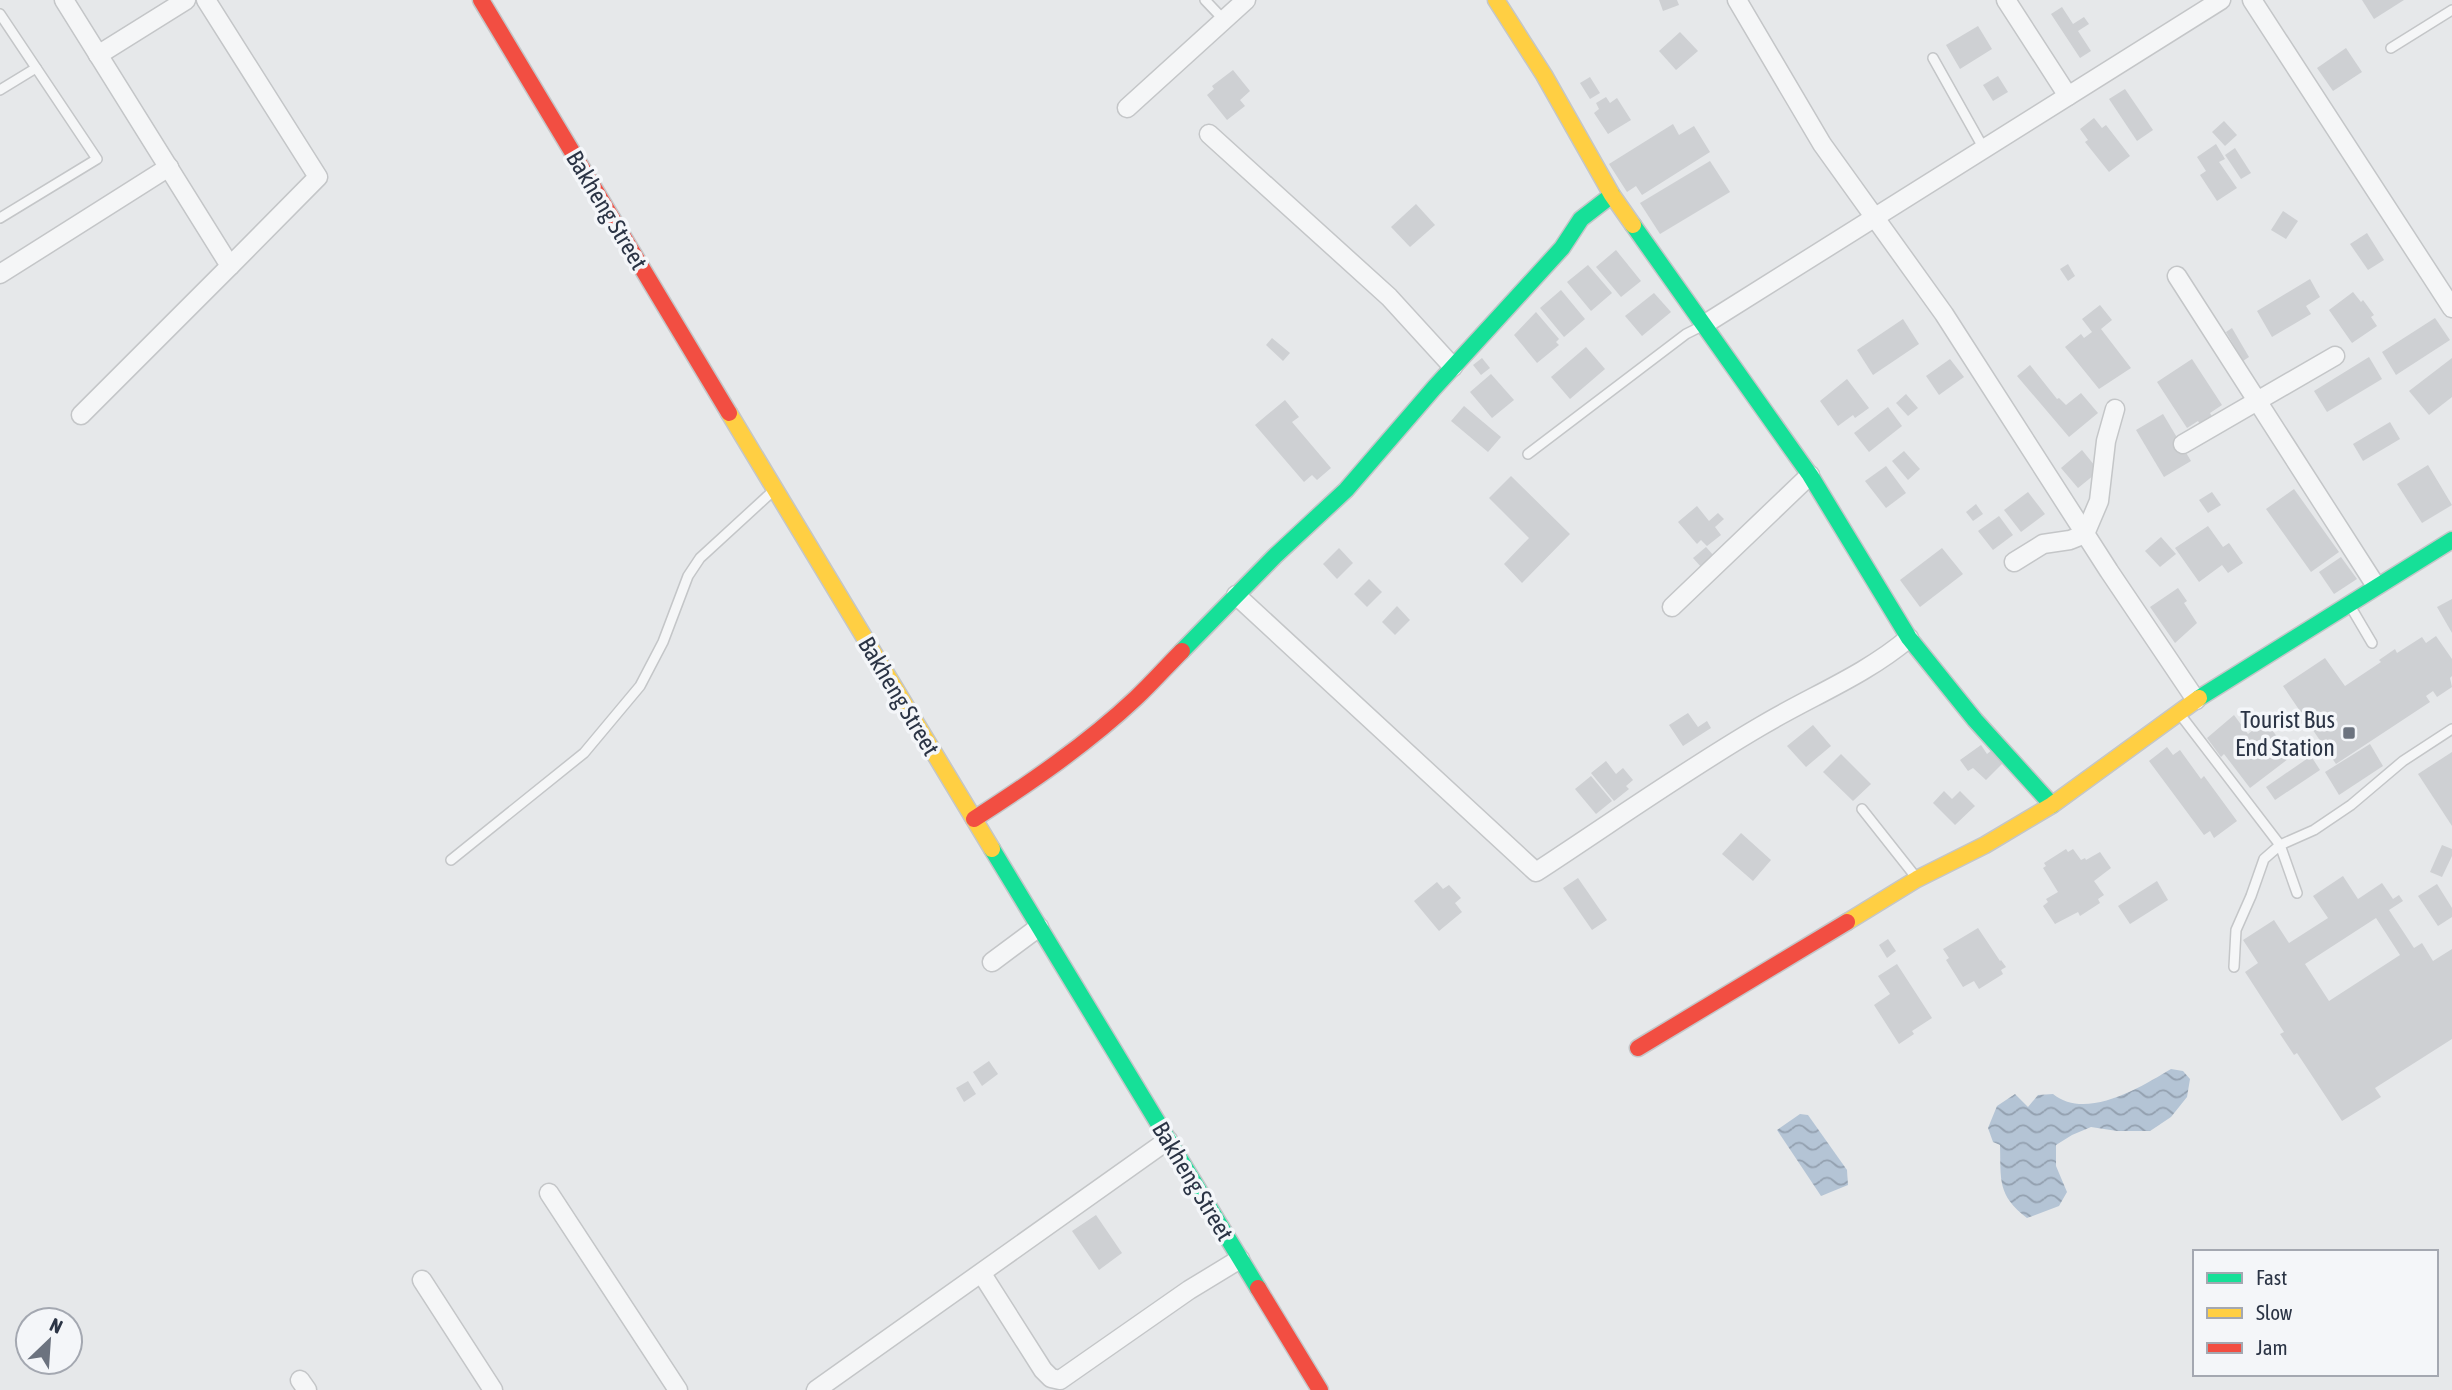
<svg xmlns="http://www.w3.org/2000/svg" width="2452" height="1390" viewBox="0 0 2452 1390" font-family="'Asap Condensed',sans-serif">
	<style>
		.water { fill: url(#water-waves) }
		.building { fill: #ced0d3; fill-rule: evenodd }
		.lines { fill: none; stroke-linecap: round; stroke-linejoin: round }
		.lane-casing { stroke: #c4c6c8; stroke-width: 12 }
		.street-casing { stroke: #c4c6c8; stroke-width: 21 }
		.fast-casing { stroke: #c4c6c8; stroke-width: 19 }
		.slow-casing { stroke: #c4c6c8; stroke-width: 19 }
		.jam-casing { stroke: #c4c6c8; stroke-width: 19 }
		.lane { stroke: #f5f6f7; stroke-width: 9 }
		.street { stroke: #f5f6f7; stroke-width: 18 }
		.fast { stroke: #16e098; stroke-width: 16 }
		.slow { stroke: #ffcf43; stroke-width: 16 }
		.jam { stroke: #f24e42; stroke-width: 16 }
		.poi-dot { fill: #6c737f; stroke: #f4f6f9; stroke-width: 2.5 }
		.labels { text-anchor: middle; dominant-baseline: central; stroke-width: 7; stroke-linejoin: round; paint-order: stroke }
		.street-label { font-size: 24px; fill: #2b3445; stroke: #f4f6f9 }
		.poi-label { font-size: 24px; fill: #2b3445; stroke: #f4f6f9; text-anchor: end }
	</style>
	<defs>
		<pattern id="water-waves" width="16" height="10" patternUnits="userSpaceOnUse" patternTransform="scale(1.75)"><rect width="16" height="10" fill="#b4c4d5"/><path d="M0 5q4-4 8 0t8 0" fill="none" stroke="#93a0af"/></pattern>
	</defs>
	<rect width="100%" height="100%" fill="#e6e8ea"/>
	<g class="water">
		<path d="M 2171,1069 L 2183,1071 L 2190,1079 L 2187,1097 L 2171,1117 L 2150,1131 L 2117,1131 L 2091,1127 L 2072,1135 L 2056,1145 L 2056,1166 L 2067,1192 L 2059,1206 L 2027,1218 C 1997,1195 2001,1180 2000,1145 L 1993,1142 L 1988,1128 L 1997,1106 L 2015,1094 L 2028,1107 L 2038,1095 L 2053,1094 C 2086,1121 2141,1087 2171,1069 Z"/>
		<polygon points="1800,1114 1808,1115 1847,1170 1848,1185 1821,1196 1777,1130"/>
	</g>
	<g class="building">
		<polygon points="1659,0 1677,0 1679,5 1663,11"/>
		<polygon points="2362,0 2404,0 2374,19"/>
		<polygon points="2062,7 2073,24 2084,17 2089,24 2078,31 2091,51 2080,58 2051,14"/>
		<polygon points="1978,26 1992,49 1960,69 1946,45"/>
		<polygon points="1680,32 1698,51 1676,70 1659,51"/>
		<polygon points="2346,48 2362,72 2333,91 2317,68"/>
		<polygon points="1233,70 1250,91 1240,100 1245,106 1227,120 1207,95 1214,89 1212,86"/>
		<polygon points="1998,76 2008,92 1993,101 1983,85"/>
		<polygon points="1590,77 1600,93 1590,99 1580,83"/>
		<polygon points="2125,89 2153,130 2137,141 2109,99"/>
		<polygon points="1606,97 1610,103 1617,98 1631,120 1608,134 1594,113 1599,109 1596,103"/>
		<polygon points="2094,118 2102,128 2106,125 2130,156 2109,172 2085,142 2088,140 2080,129"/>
		<polygon points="2224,121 2237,135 2225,146 2212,132"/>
		<polygon points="1673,124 1679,135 1694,126 1710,152 1642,195 1636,186 1627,192 1609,164"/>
		<polygon points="2216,144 2225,159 2219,162 2237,188 2217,201 2200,175 2206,171 2197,157"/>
		<polygon points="2235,148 2251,173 2241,179 2225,155"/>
		<polygon points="1710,161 1730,192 1660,234 1640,203"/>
		<polygon points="1416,204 1435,225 1410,247 1391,227"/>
		<polygon points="2283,211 2298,221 2286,239 2271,230"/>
		<polygon points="2367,233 2384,260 2368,270 2350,244"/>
		<polygon points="1616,250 1641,281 1621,297 1596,267"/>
		<polygon points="2068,264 2075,276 2068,281 2060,269"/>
		<polygon points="1588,265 1612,293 1591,311 1567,282"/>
		<polygon points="2310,279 2320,297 2306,306 2311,314 2272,337 2257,311"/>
		<polygon points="1561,290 1585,319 1564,337 1540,308"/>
		<polygon points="2353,292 2361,302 2363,300 2374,315 2371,317 2377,326 2352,343 2329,310"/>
		<polygon points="1654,293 1671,312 1642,336 1625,316"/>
		<polygon points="2100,305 2112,320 2101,329 2131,368 2099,389 2065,347 2081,334 2084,338 2092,332 2082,319"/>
		<polygon points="1536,312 1559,339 1556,342 1559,345 1537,363 1514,335"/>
		<polygon points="2435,318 2450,340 2396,375 2382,352"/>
		<polygon points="1903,319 1919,344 1873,375 1857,350"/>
		<polygon points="2232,328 2249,357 2243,361 2226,332"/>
		<polygon points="1272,338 1290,353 1283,361 1266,345"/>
		<polygon points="1586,347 1605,369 1570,399 1551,377"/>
		<polygon points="2369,357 2382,379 2327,412 2314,391"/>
		<polygon points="1482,358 1490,368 1481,375 1473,365"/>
		<polygon points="2452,358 2452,397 2429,415 2409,391"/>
		<polygon points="1950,359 1964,377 1939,395 1926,376"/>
		<polygon points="2192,359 2222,405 2210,413 2214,420 2202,427 2198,421 2187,428 2157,382"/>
		<polygon points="2030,365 2057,399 2059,398 2066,405 2081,393 2098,413 2069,437 2017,376"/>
		<polygon points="1491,374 1514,400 1492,418 1470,392"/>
		<polygon points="1847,379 1869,408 1855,418 1853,415 1838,426 1820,401"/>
		<polygon points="1906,394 1918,408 1908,416 1896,403"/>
		<polygon points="1285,400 1299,417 1292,422 1331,468 1317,480 1312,475 1304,482 1255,425"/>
		<polygon points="1464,406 1501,437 1488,452 1451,421"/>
		<polygon points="1888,407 1902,426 1869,452 1854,433"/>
		<polygon points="2163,414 2191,461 2164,477 2136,430"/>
		<polygon points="2390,422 2400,439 2363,461 2353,444"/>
		<polygon points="2082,450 2099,471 2078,488 2061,468"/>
		<polygon points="1904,451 1920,469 1908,480 1892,461"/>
		<polygon points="2428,465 2452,505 2422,523 2397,484"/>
		<polygon points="1886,466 1906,493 1886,508 1865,481"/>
		<polygon points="1511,476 1570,534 1522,583 1504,564 1529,538 1489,498"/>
		<polygon points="2294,489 2339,552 2311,572 2266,509"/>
		<polygon points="2028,492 2045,514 2021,532 2004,510"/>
		<polygon points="2212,492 2221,505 2208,513 2199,500"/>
		<polygon points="1976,504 1983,514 1973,521 1966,512"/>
		<polygon points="1697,506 1709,521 1718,513 1724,519 1715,527 1721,535 1707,546 1701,540 1697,544 1678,522"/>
		<polygon points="1999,516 2013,535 1993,550 1978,531"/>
		<polygon points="2208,526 2223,547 2229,543 2243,563 2228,573 2222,565 2199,582 2175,548"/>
		<polygon points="2161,537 2176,554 2160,567 2145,551"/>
		<polygon points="1706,547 1715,557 1702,568 1693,558"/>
		<polygon points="1339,548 1353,563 1337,579 1323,564"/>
		<polygon points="1942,548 1963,574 1920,607 1900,580"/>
		<polygon points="2341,557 2357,579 2334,594 2319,572"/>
		<polygon points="1369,579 1382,592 1367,607 1354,594"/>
		<polygon points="2178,588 2187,601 2184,603 2197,623 2175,643 2150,607"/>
		<polygon points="2452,599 2452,633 2437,607"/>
		<polygon points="1397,606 1410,620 1395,635 1382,622"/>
		<polygon points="2436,636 2452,659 2452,676 2450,678 2452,687 2437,697 2433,691 2426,696 2430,702 2336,764 2283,686 2325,658 2345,686 2381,662 2379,660 2395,649 2397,653 2422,637 2426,643"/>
		<polygon points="1688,713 1698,727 1707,721 1711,728 1683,746 1669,725"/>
		<polygon points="2234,715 2248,734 2265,721 2292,756 2250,788 2224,754 2221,757 2207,738"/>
		<polygon points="1813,725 1831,746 1806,767 1787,746"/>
		<polygon points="2370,744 2383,766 2339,795 2325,772"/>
		<polygon points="1981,745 1987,754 1992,750 2004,762 1986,780 1973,768 1968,771 1960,760"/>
		<polygon points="2167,747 2173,755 2180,750 2201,779 2204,776 2237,821 2214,838 2210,831 2204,835 2149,761"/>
		<polygon points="2452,752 2452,826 2418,774"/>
		<polygon points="1841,754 1871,784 1853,801 1823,772"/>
		<polygon points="2311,756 2320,770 2275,800 2266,787"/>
		<polygon points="1606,761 1616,774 1623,768 1633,780 1626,786 1629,789 1614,801 1591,773"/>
		<polygon points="1591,776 1612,801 1596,814 1575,789"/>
		<polygon points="1944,791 1952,799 1960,791 1975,806 1955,825 1933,803"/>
		<polygon points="1741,833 1771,860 1753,881 1722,854"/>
		<polygon points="2442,845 2452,849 2452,856 2442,877 2430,872"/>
		<polygon points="2066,849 2068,852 2073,849 2081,860 2085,858 2086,860 2100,852 2111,868 2094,881 2104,895 2098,899 2100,903 2080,916 2078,912 2055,924 2043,906 2048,902 2046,899 2058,892 2043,868 2046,866 2044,863"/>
		<path d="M 2343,876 L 2358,899 L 2382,883 L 2393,899 L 2399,895 L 2403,901 L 2389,910 L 2414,948 L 2422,943 L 2433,961 L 2452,949 L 2452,1039 L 2375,1088 L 2381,1097 L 2342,1121 L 2297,1053 L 2294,1055 L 2280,1034 L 2284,1032 L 2245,972 L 2258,963 L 2243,940 L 2274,920 L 2289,943 L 2328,918 L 2313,896 ZM 2376,918 L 2400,955 L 2329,1001 L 2305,964 Z"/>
		<polygon points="1578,878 1607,920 1592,930 1563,888"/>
		<polygon points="2157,881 2168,900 2130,924 2118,906"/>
		<polygon points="1437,882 1443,889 1449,885 1461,898 1455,903 1462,912 1439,931 1414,901"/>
		<polygon points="2437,884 2452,908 2452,917 2438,926 2418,896"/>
		<polygon points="1978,928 2000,961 2001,960 2006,967 2001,970 2003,974 1979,989 1974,981 1963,987 1946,960 1949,958 1943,949"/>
		<polygon points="1888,939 1896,951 1887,958 1879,945"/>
		<polygon points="1897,964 1932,1018 1912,1031 1914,1034 1899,1044 1874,1005 1890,994 1878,976"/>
		<polygon points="989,1061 998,1074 982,1086 973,1072"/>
		<polygon points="968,1081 976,1094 964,1102 956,1088"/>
		<polygon points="1096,1215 1122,1253 1099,1270 1072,1231"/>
	</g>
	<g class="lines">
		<g class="lane-casing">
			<g id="lane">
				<polyline points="1205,0 1224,20"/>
				<polyline points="0,14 97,159 0,218"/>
				<polyline points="2391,48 2452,10"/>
				<polyline points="1933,58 1984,149"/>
				<polyline points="0,90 36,68"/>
				<polyline points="1528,454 1686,334 1704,325"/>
				<polyline points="2349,604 2372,643"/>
				<polyline points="2179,713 2280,845 2297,893"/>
				<polyline points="1862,809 1915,876"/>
				<polyline points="451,860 584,753 640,686 663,642 688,576 700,558 773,491"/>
				<polyline points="2234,967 2236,930 2251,896 2264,859 2280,845 2314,830 2351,805 2403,761 2452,729"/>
			</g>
		</g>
		<g class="street-casing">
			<g id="street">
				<polyline points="64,0 230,266 81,415"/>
				<polyline points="206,0 318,177 230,266"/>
				<polyline points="1737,0 1822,144 1944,314 2109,571 2196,700"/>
				<polyline points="2006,0 2068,96"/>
				<polyline points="2252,0 2452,308"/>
				<polyline points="98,55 186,0"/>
				<polyline points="1127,108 1246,0"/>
				<polyline points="1209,134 1389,297 1453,367"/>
				<polyline points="0,274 169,167"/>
				<polyline points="2177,276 2376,586"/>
				<polyline points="1705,324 2221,0"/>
				<polyline points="2183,444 2335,356"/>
				<polyline points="2014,562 2043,544 2070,540 2085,534 2099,501 2106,441 2115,409"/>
				<path d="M 1236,595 L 1536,872 C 1611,823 1684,771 1761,726 C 1811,696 1864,676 1909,638"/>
				<polyline points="1672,607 1810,475"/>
				<polyline points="992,962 1039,927"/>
				<polyline points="549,1193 678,1390"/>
				<polyline points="982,1274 1043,1370 1051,1378 1060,1380 1189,1290 1240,1259"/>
				<polyline points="422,1280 493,1390"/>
				<polyline points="300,1380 307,1390"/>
				<polyline points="816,1390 1168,1140"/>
			</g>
		</g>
		<g class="fast-casing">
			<g id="fast">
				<polyline points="1633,225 1810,475 1909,638 1975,720 2052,805"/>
				<polyline points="1182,651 1275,556 1346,490 1434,388 1562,248 1581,219 1612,195"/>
				<polyline points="2199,698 2452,540"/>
				<polyline points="992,849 1258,1288"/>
			</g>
		</g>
		<g class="slow-casing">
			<g id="slow">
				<polyline points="1496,0 1544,75 1612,195 1633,225"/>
				<polyline points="729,413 992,849"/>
				<polyline points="1847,922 1917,879 1985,845 2052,805 2199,698"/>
			</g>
		</g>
		<g class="jam-casing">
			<g id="jam">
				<polyline points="481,0 729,413"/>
				<path d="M 974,819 C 1030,783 1087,744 1136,698 C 1152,683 1166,667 1182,651"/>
				<polyline points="1638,1048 1847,922"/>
				<polyline points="1258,1288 1320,1390"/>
			</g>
		</g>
		<use href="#lane" class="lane"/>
		<use href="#street" class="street"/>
		<use href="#fast" class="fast"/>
		<use href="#slow" class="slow"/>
		<use href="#jam" class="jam"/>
	</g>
	<rect class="poi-dot" x="2342" y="726" width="14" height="14" rx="3.5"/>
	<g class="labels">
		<g class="street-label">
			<text transform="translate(607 210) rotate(59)">Bakheng Street</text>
			<text transform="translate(899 696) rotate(59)">Bakheng Street</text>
			<text transform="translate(1193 1181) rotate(59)">Bakheng Street</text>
		</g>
		<g class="poi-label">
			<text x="2335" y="719">Tourist Bus<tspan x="2335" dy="28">End Station</tspan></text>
		</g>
	</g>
	<rect x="2193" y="1250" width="245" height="126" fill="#f4f6f9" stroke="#a4a8b1" stroke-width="2"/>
	<rect x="2207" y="1273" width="35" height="10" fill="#16e098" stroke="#a4a8b1" stroke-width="2"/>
	<text x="2256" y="1285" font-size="21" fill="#2b3445">Fast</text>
	<rect x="2207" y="1308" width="35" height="10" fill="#ffcf43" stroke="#a4a8b1" stroke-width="2"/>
	<text x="2256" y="1320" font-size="21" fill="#2b3445">Slow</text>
	<rect x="2207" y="1343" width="35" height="10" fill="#f24e42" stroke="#a4a8b1" stroke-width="2"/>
	<text x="2256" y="1355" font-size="21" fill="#2b3445">Jam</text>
	<g transform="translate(49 1341) rotate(25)"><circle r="33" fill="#f4f6f9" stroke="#a4a8b1" stroke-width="2"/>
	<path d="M0-5L12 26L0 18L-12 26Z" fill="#6c737f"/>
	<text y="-10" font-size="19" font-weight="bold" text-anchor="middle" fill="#2b3445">N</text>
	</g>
</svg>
